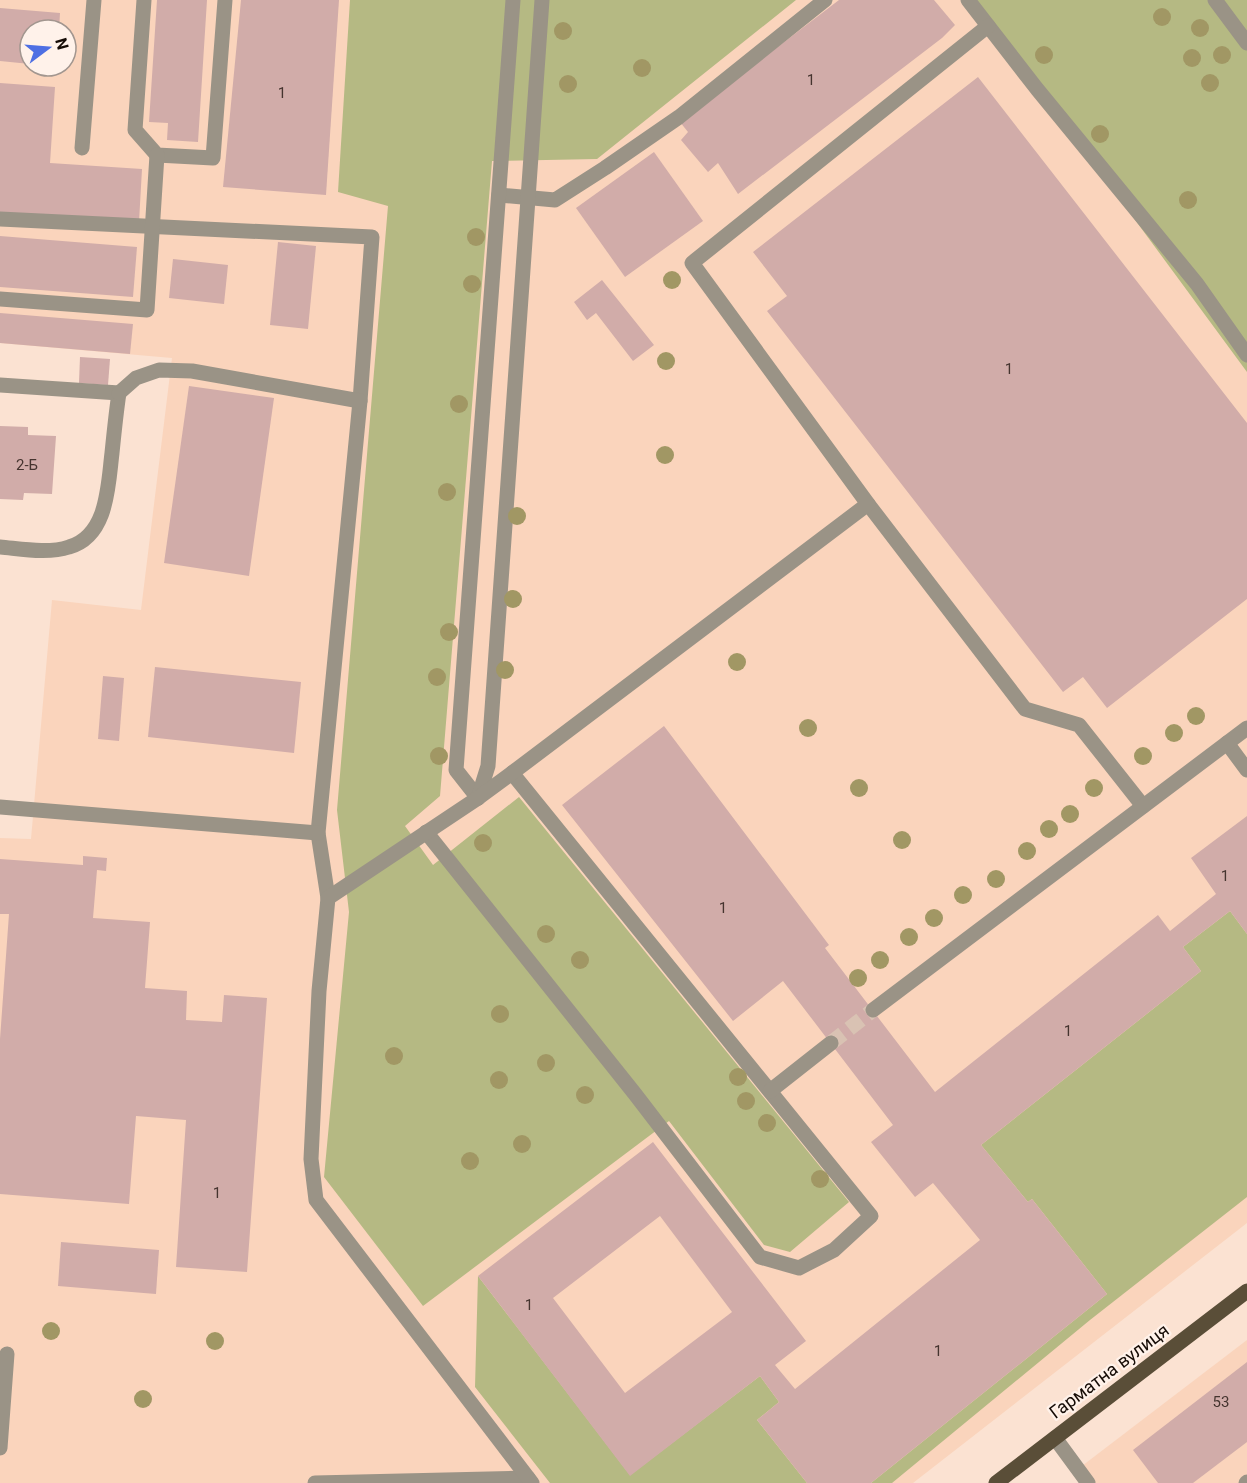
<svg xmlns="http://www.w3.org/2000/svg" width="1247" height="1483" viewBox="0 0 1247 1483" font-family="Roboto,sans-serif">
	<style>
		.built { fill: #fad4bc; fill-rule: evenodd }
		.green { fill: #b5b983 }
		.building { fill: #d1aca9; fill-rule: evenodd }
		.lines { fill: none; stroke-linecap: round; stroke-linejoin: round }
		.minor-tunnel { stroke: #d9c2b3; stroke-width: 15; stroke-dasharray: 15 8; stroke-linecap: butt }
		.minor { stroke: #9a9386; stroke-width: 15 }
		.major { stroke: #5a4e38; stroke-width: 15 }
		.tree { fill: #a19764 }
		.labels { text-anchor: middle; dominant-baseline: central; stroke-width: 4.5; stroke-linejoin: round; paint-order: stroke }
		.number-label { font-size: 15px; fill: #45342f }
		.street-label { font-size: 18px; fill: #160c06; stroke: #fff2ea }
	</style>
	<rect width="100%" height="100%" fill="#fbe2d2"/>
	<g class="built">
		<path d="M 0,0 L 1247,0 L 1247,1223 L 913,1483 L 0,1483 L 0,838 L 31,839 L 52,600 L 141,610 L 172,358 L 0,343 ZM 30,30 L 66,30 L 66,66 L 30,66 Z"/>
		<polygon points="1247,1340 1247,1483 1088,1483 1078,1469"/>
	</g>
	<g class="green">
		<polygon points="350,0 796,0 597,159 492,161 440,796 405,826 433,865 519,797 849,1202 790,1252 764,1245 669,1121 423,1306 324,1177 349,912 337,810 388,206 338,192"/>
		<polygon points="970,0 1247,0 1247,372 1038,88"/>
		<polygon points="1230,911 1247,934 1247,1197 1090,1320 892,1483 871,1483 1107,1294 1032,1199 1028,1202 981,1145 1201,971 1183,947"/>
		<polygon points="478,1276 630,1475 760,1376 779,1402 757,1420 807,1483 550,1483 475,1387"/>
	</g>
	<g class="building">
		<polygon points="157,0 207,0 198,142 167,140 168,123 149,122"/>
		<polygon points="241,0 339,0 326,195 223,187"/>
		<polygon points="839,0 934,0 955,25 942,38 738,194 718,163 708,172 681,140 688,132 680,122"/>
		<polygon points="0,8 60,13 59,30 30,30 30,64 0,61"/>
		<polygon points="978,77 1247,423 1247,599 1107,708 1083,677 1063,692 767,311 787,296 753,252"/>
		<polygon points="0,83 55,87 50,163 142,169 139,222 0,212"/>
		<polygon points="654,152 703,221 625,277 576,208"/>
		<polygon points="0,236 137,247 133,297 0,287"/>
		<polygon points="278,242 316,246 308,329 270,325"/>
		<polygon points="173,259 228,265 224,304 169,298"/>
		<polygon points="602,280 654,345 633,361 596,313 587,320 574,302"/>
		<polygon points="0,313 133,324 130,354 0,343"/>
		<polygon points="80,357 110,359 108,385 79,383"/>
		<polygon points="189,386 274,398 249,576 164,563"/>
		<polygon points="0,426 28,427 28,435 56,436 52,494 24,493 23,500 0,499"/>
		<polygon points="155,667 301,682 294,753 148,737"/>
		<polygon points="103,676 124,678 119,741 98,739"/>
		<path d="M 664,726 L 829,945 L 825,948 L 935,1092 L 1158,915 L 1170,931 L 1216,894 L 1191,858 L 1247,816 L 1247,934 L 1230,911 L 1183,947 L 1201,971 L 981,1145 L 1028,1202 L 1032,1199 L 1107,1294 L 871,1483 L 807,1483 L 757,1420 L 779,1402 L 760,1376 L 630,1476 L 478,1276 L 653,1142 L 806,1341 L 775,1365 L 795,1389 L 980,1240 L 933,1183 L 915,1197 L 871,1142 L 893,1125 L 783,981 L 733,1021 L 562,805 ZM 660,1216 L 732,1312 L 625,1393 L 553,1298 Z"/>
		<polygon points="83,856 107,858 106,871 97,870 93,918 150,922 145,988 187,991 186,1020 222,1022 224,995 267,998 247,1272 176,1267 186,1120 136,1116 129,1204 0,1194 0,1039 9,914 0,914 0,859 83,865"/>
		<polygon points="61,1242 159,1250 156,1294 58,1286"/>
		<polygon points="1247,1362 1247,1442 1193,1483 1158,1483 1133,1450"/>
	</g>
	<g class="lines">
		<polyline class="minor-tunnel" points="831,1043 873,1010"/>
		<g class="minor">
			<polyline points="144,0 135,130 157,155 213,158 225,0"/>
			<polyline points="968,0 1037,89 1197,284 1247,355"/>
			<polyline points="1215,0 1247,43"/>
			<polyline points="82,148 94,0"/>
			<polyline points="499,195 555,200 605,168 679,117 825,0"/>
			<polyline points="0,219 372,237 360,401 318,833 328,898"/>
			<polyline points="0,299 147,310 157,155"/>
			<path d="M 0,385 L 119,393 C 116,413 114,433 112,453 C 108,485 108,536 69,547 C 48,554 22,549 0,547"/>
			<polyline points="119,393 136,378 159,370 192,371 360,401"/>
			<polyline points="868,504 1025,709 1079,725 1143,806"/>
			<polyline points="1227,743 1247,770"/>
			<polyline points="478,798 456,770 513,0"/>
			<polyline points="478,798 488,766 542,0"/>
			<polyline points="0,807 318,833"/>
			<polyline points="426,832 635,1094 760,1257 799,1268 834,1250 871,1216 512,773"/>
			<polyline points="873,1010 1247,728"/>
			<polyline points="770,1091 831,1043"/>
			<polyline points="1055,1438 1088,1483"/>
			<polyline points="0,1448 7,1354"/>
			<polyline points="315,1483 528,1478"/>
			<polyline points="532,1483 316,1200 311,1159 319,991 328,898 478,798 512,773 868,504 692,263 988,26"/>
			<polyline points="1246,1483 1247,1482"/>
		</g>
		<polyline class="major" points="996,1483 1247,1291"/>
	</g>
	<g class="tree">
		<circle cx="1162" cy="17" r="9"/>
		<circle cx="1200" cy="28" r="9"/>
		<circle cx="563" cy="31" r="9"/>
		<circle cx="1044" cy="55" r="9"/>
		<circle cx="1222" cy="55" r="9"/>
		<circle cx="1192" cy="58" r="9"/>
		<circle cx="642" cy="68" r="9"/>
		<circle cx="1210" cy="83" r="9"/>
		<circle cx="568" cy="84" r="9"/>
		<circle cx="1100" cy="134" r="9"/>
		<circle cx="1188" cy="200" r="9"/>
		<circle cx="476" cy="237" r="9"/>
		<circle cx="672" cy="280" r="9"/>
		<circle cx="472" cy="284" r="9"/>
		<circle cx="666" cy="361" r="9"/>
		<circle cx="459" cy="404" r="9"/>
		<circle cx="665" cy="455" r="9"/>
		<circle cx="447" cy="492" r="9"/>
		<circle cx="517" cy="516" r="9"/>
		<circle cx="513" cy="599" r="9"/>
		<circle cx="449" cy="632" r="9"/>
		<circle cx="737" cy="662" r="9"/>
		<circle cx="505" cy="670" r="9"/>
		<circle cx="437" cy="677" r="9"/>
		<circle cx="1196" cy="716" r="9"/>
		<circle cx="808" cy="728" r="9"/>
		<circle cx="1174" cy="733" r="9"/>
		<circle cx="439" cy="756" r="9"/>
		<circle cx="1143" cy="756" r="9"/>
		<circle cx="859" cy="788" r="9"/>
		<circle cx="1094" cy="788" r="9"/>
		<circle cx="1070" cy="814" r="9"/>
		<circle cx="1049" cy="829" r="9"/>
		<circle cx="902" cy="840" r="9"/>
		<circle cx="483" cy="843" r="9"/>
		<circle cx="1027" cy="851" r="9"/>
		<circle cx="996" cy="879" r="9"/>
		<circle cx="963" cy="895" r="9"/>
		<circle cx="934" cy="918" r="9"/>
		<circle cx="546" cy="934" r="9"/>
		<circle cx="909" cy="937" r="9"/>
		<circle cx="580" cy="960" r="9"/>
		<circle cx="880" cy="960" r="9"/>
		<circle cx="858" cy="978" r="9"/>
		<circle cx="500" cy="1014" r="9"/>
		<circle cx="394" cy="1056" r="9"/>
		<circle cx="546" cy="1063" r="9"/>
		<circle cx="738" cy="1077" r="9"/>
		<circle cx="499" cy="1080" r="9"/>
		<circle cx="585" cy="1095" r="9"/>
		<circle cx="746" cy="1101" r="9"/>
		<circle cx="767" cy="1123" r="9"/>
		<circle cx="522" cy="1144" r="9"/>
		<circle cx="470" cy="1161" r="9"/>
		<circle cx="820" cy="1179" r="9"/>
		<circle cx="51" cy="1331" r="9"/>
		<circle cx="215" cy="1341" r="9"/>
		<circle cx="143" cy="1399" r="9"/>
	</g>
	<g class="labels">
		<g class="number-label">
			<text x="811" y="80">1</text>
			<text x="282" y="93">1</text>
			<text x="1009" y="369">1</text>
			<text x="27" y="465">2-Б</text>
			<text x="1225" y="876">1</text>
			<text x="723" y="908">1</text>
			<text x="1068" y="1031">1</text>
			<text x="217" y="1193">1</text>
			<text x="529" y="1305">1</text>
			<text x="938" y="1351">1</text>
			<text x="1221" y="1402">53</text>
		</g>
		<g class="street-label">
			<text transform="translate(1109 1371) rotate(-37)">Гарматна вулиця</text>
		</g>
	</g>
	<g transform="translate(48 48) rotate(74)"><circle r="28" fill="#fff2ea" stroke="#a2968f" stroke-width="1.5"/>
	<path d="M0-4.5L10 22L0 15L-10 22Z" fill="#4e6fe3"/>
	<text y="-9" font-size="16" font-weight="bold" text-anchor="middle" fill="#160c06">N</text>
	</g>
</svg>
